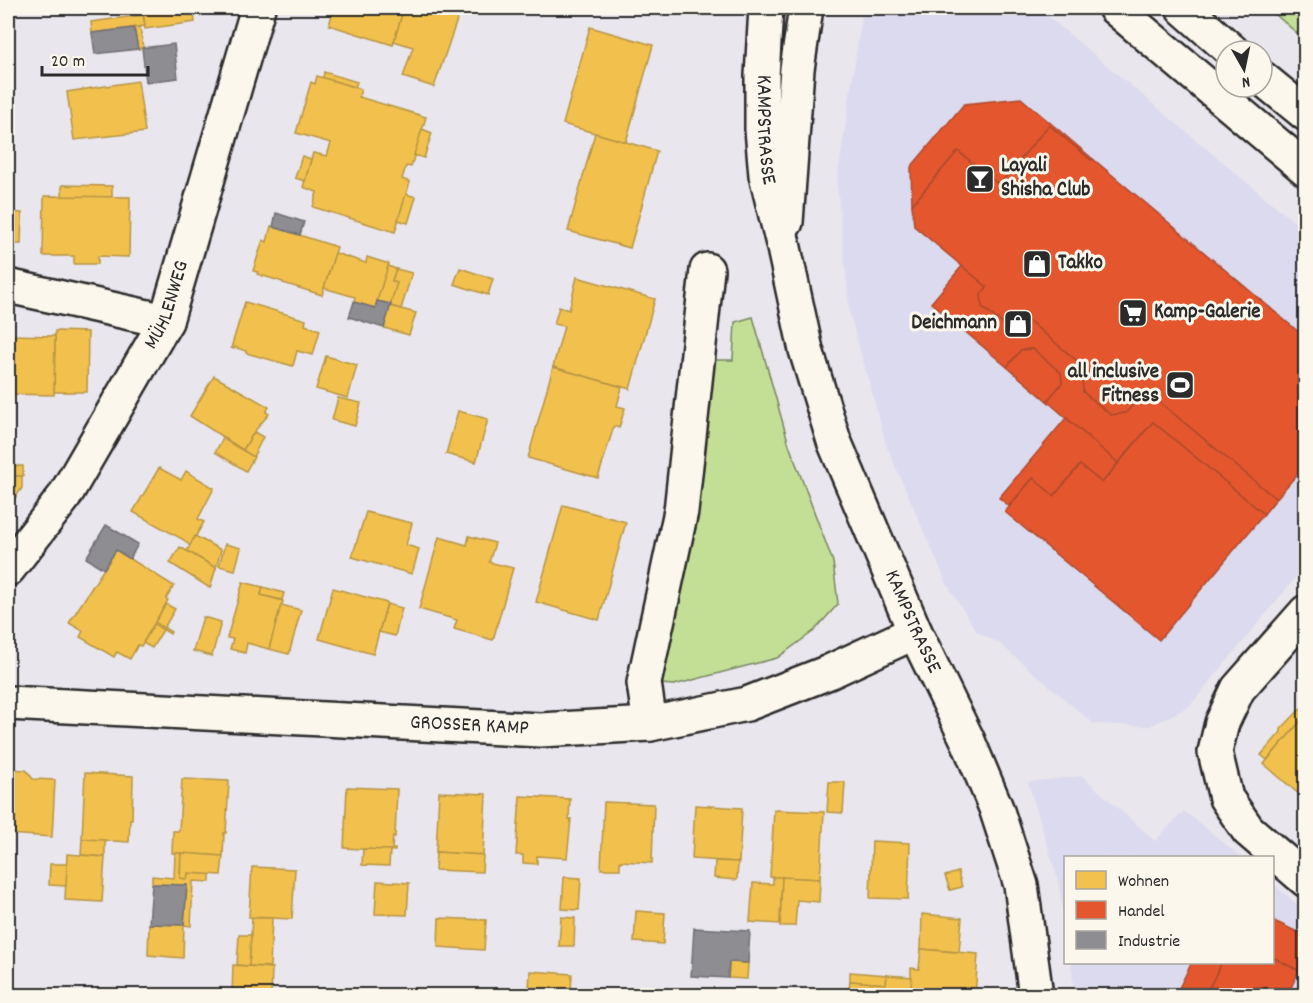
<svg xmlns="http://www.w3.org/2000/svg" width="1313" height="1003" viewBox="0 0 1313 1003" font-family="Dekko,sans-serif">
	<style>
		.built { fill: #dcdaee }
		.green { fill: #c3df96; stroke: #778560; stroke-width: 1.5 }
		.homes { fill: #f2c14e; stroke: #b69444; stroke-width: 1.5 }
		.shops { fill: #e4572e; stroke: #ac4a2d; stroke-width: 1.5 }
		.industry { fill: #8d8d92; stroke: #707073; stroke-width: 1.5 }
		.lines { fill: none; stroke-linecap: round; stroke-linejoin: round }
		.street-casing { stroke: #2b2b2b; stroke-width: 38 }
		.secondary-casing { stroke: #2b2b2b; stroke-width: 38 }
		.street { stroke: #fbf7ec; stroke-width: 33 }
		.secondary { stroke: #fbf7ec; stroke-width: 33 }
		.labels { text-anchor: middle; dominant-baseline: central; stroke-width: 6; stroke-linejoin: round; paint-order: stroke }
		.street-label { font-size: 21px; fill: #2b2b2b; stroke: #fbf7ec }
		.poi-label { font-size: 21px; font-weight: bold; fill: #2b2b2b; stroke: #fbf7ec; text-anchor: start }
	</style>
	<rect width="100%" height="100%" fill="#e9e6ed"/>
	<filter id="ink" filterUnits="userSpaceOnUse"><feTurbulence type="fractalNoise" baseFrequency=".0167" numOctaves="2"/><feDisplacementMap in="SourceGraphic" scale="12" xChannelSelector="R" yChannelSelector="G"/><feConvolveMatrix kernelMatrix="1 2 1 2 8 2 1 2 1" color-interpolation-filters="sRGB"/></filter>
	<g filter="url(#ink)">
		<g class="built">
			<polygon points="863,8 1038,8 1305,231 1305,566 1190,706 1150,726 1094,724 999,643 977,632 947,584 887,447 850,314 837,183"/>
			<polygon points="1082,776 1155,841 1184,811 1241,857 1066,858 1065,928 1058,879 1028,782"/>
			<polygon points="1273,884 1305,911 1305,982 1298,995 1075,995 1071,963 1272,962"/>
		</g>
		<g class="green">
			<polygon points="1268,8 1305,8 1305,40"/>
			<polygon points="753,317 789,445 833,562 838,604 814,631 777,658 674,685 660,684 659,654 698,520 713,360 733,360 735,322"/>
		</g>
		<g class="homes">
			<polygon points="143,8 193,8 195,22 145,29"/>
			<polygon points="334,8 404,8 393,45 329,25"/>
			<polygon points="404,8 429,8 458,17 434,87 403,77 413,47 394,41"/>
			<polygon points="143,15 145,26 92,33 91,22"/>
			<polygon points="140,27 143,48 138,49 134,28"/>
			<polygon points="590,27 653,45 626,142 563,124"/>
			<polygon points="324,72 357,82 355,87 323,78"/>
			<polygon points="317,76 361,89 359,97 426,117 411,167 406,166 402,179 410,182 395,232 313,207 317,192 303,187 313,153 327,156 331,143 296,133 311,82 315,84"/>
			<polygon points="138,81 145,132 74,140 67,92"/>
			<polygon points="422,129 432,133 424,158 414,155"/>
			<polygon points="595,133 657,151 630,248 568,231"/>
			<polygon points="302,156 311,159 305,181 295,178"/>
			<polygon points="62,185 112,186 112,197 62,197"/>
			<polygon points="406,194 416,197 408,223 398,220"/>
			<polygon points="44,196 130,197 129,257 98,256 98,264 74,264 74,256 43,256"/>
			<polygon points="8,212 22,213 21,244 8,244"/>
			<polygon points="271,226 337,247 322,295 283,283 283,282 257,274 258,272 253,271 263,240 267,242"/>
			<polygon points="335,253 366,263 367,257 389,264 375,308 354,302 355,297 324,288"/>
			<polygon points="388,266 396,269 392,281 397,283 391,304 377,301"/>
			<polygon points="460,268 493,279 488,295 454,284"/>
			<polygon points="396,269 412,273 401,309 390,306 397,283 392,281"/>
			<polygon points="577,277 655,299 630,389 553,367 564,326 554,324 559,307 569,310"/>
			<polygon points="245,302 306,320 305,325 320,330 313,355 297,351 293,366 246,353 246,351 234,347 234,349 231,348"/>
			<polygon points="390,306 416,313 409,335 384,328"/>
			<polygon points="55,331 88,332 87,392 54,392"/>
			<polygon points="8,335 55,336 54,395 8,394"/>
			<polygon points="326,356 357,365 348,398 316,389"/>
			<polygon points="553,367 622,387 617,406 625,408 619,428 614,426 598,478 528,458"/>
			<polygon points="214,376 269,407 266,412 269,414 254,432 243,450 190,416"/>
			<polygon points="338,398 361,403 355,426 332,420"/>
			<polygon points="458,411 488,419 476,462 446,454"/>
			<polygon points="254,432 263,437 253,457 243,450"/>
			<polygon points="224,437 227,438 225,440 254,457 246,471 215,452"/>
			<rect x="8" y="466" width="15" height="10"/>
			<polygon points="159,468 181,480 186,471 214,488 198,519 204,522 190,546 184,540 133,512"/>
			<polygon points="8,476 22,476 22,488 12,502 8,502"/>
			<polygon points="563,505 626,522 599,620 536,602"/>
			<polygon points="366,512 412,523 406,545 419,549 412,574 352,557"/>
			<polygon points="195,536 221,550 216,568 187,551"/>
			<polygon points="469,536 495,543 489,562 513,568 493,640 454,629 457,620 419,609 439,537 467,545"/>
			<polygon points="225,544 241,548 235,570 219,566"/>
			<polygon points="180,547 216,568 210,588 170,563"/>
			<polygon points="116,550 174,586 166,599 168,600 166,604 155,622 171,632 170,634 154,624 141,646 138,645 130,659 117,652 114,657 80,637 83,631 69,623"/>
			<polygon points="243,582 263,587 261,595 283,601 269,649 247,643 245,653 230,649 233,639 227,638"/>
			<polygon points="263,587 284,593 282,600 261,595"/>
			<polygon points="333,588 387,603 373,654 319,639"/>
			<polygon points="166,604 175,609 164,628 155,622"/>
			<polygon points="387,604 402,608 395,636 379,632"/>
			<polygon points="281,605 301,610 289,654 269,649"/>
			<polygon points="203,617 221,622 212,656 193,651"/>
			<polygon points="154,624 163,630 152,648 143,643"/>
			<polygon points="1306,703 1306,715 1267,760 1261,755 1281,732 1281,729"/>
			<polygon points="1306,715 1306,800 1264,764"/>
			<polygon points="8,769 26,770 33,779 55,780 52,837 8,834"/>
			<polygon points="85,773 133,776 132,819 130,819 129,842 82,839"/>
			<polygon points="182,779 229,781 226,833 224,833 223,856 172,853 173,831 179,831"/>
			<polygon points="829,782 845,782 843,813 827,812"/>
			<polygon points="347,787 397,789 395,837 393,836 392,849 395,849 395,851 344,848"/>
			<polygon points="439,792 486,794 483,855 436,852"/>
			<polygon points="520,796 570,799 569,819 571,819 567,858 537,856 537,864 523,863 523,855 516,855"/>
			<polygon points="604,802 654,804 652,863 620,861 620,869 601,869"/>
			<polygon points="695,805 742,808 739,862 692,859"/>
			<polygon points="774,810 824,812 820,879 770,877"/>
			<polygon points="82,839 105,840 105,857 81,855"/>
			<polygon points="872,841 910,843 908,899 870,898"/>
			<polygon points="363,849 390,850 389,866 362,865"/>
			<polygon points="436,852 483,855 482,872 435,870"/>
			<polygon points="175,853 181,853 180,878 187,879 188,873 210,874 210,882 193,881 191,926 184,925 187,885 152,884 152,876 174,878"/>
			<polygon points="181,853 223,856 221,875 188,873 187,879 180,878"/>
			<polygon points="67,854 105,857 102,902 65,900"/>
			<polygon points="715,861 738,862 737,880 714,878"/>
			<polygon points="50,864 67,864 66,886 49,885"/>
			<polygon points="252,867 295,869 292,919 249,917"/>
			<polygon points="958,872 962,887 950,890 945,876"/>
			<polygon points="564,877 581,878 579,910 562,909"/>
			<polygon points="773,877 782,877 780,924 750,922 753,883 773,884"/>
			<polygon points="782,877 820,879 819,902 797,900 795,926 780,926"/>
			<polygon points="377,881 409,883 407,915 375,914"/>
			<polygon points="636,911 665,913 663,944 634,942"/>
			<polygon points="922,914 962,918 959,952 921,949"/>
			<polygon points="561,917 575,918 574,946 559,946"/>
			<polygon points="252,918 272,918 270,967 249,966"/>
			<polygon points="439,918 486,920 484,950 438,947"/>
			<polygon points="149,924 184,925 183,958 148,955"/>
			<polygon points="239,935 251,935 249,966 237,965"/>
			<polygon points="921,949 978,954 975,996 911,992 911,968 919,969"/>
			<polygon points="729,962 748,963 747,979 728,978"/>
			<polygon points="233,965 272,968 271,996 232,996"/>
			<polygon points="530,971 572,974 571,990 562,990 562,992 529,991"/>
			<polygon points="850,972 887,975 886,984 850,981"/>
			<polygon points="887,975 912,977 910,996 848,996 850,981 886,984"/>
		</g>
		<g class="shops">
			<polygon points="1021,98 1093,159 1091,160 1049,125 999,185 958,151 912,205 911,167 964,104"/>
			<polygon points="1049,125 1091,160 1093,159 1306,338 1306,464 1276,499 1145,390 1126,413 1111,415 1083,392 1082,379 1089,371 1028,320 1022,328 1008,328 982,307 981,294 987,287 914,226 912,205 958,151 999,185"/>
			<polygon points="962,266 987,287 981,294 982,307 1008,328 1022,328 1028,320 1089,371 1082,379 1083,392 1111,415 1126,413 1145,390 1276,499 1264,514 1153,422 1118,463 1047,401 1062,383 1061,373 1033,349 1021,350 1007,367 931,303"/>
			<polygon points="1033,349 1061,373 1062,383 1047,401 1007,367 1021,350"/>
			<polygon points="1066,418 1118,463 1102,483 1080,465 1054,496 1033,478 1009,506 999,498"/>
			<polygon points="1153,422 1264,514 1159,640 1005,512 1033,478 1054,496 1080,465 1102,483"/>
			<polygon points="1272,920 1306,936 1306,963 1301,972 1272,957"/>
			<polygon points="1272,957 1299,971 1287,996 1205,996 1222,962 1272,962"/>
			<polygon points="1192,962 1222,962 1205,996 1175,996"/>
		</g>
		<g class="industry">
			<polygon points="134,28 138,49 95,54 92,33"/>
			<polygon points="174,44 178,78 146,82 142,48"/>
			<polygon points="276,213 304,222 300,235 273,227"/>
			<polygon points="377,301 391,304 384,328 349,317 354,302 375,308"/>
			<polygon points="106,525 138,544 130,559 116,550 104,569 86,558"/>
			<polygon points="152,884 187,885 184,925 149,924"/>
			<polygon points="694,928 750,931 748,963 729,962 728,978 691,976"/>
		</g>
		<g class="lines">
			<g class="street-casing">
				<g id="street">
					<path id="s1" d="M 766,8 L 762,76 L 762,129 L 766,175 L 784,248 L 806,350 L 834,441 L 915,632 L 968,741 L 996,808 L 1021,885 L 1036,996"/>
					<polyline points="786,222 797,69 806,8"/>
					<polyline points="8,286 166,321"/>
					<path id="s2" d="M 8,569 L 64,497 L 166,321 L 258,8"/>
					<polyline points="1306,612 1238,689 1222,723 1215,752 1226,798 1248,830 1306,880"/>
					<path id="s3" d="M 8,703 L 540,730 L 650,724 L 747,704 L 829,672 L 915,632"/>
					<polyline points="650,724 644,683 681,511 707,270"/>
				</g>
			</g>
			<g class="secondary-casing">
				<g id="secondary">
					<polyline points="1115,8 1306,169"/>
					<polyline points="1183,8 1232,51"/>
					<polyline points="1262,78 1306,114"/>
				</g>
			</g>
			<use href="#street" class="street"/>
			<use href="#secondary" class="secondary"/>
		</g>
	</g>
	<defs>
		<g id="bar-square" transform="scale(1.5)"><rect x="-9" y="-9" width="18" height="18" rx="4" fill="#2b2b2b" stroke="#fbf7ec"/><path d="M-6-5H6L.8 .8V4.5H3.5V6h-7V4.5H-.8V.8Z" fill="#fff"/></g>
		<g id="shop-square" transform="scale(1.5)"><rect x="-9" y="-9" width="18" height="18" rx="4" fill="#2b2b2b" stroke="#fbf7ec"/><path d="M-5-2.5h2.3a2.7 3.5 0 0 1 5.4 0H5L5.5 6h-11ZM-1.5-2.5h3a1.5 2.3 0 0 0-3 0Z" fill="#fff"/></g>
		<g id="supermarket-square" transform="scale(1.5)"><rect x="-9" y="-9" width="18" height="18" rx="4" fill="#2b2b2b" stroke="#fbf7ec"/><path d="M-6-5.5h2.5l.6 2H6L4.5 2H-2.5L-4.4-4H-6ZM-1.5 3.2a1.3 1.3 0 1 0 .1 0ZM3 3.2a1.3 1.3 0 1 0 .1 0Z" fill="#fff"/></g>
		<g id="stadium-square" transform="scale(1.5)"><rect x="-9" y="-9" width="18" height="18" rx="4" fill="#2b2b2b" stroke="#fbf7ec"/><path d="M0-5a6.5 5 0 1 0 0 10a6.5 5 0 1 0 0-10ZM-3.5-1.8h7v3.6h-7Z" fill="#fff"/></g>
	</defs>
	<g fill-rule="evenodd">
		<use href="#bar-square" x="980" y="179"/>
		<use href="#shop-square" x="1037" y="264"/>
		<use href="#supermarket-square" x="1133" y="313"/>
		<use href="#shop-square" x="1018" y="324"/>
		<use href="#stadium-square" x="1180" y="385"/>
	</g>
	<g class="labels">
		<g class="street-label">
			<text stroke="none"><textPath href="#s1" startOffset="122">KAMPSTRASSE</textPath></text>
			<text stroke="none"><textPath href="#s2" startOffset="310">MÜHLENWEG</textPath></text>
			<text stroke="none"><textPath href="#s1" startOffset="639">KAMPSTRASSE</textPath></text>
			<text stroke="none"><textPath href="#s3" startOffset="462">GROSSER KAMP</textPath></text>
		</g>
		<g class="poi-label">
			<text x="1001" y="167">Layali<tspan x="1001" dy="24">Shisha Club</tspan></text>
			<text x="1058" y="264">Takko</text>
			<text x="1154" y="313">Kamp-Galerie</text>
			<text x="997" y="324" text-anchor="end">Deichmann</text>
			<text x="1159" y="373" text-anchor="end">all inclusive<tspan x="1159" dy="24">Fitness</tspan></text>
		</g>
	</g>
	<rect width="1313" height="1003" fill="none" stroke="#fbf7ec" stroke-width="30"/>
	<rect x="15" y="15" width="1283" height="973" fill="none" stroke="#2b2b2b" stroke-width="2" filter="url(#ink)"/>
	<rect x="1064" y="856" width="210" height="108" fill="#fbf7ec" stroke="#a8a59f" stroke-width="1.5"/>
	<rect x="1076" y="871" width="30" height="18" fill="#f2c14e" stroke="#a8a59f" stroke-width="1.5"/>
	<text x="1118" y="886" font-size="18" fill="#2b2b2b">Wohnen</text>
	<rect x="1076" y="901" width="30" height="18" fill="#e4572e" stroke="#a8a59f" stroke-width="1.5"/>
	<text x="1118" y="916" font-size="18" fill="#2b2b2b">Handel</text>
	<rect x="1076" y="931" width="30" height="18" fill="#8d8d92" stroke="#a8a59f" stroke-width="1.5"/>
	<text x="1118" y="946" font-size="18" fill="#2b2b2b">Industrie</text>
	<g transform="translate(1244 69) rotate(171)"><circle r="28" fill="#fbf7ec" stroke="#a8a59f" stroke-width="1.5"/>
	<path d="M0-4.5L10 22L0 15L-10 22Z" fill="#2b2b2b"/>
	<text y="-9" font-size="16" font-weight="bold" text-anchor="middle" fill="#2b2b2b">N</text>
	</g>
	<path d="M42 66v9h106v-9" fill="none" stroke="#2b2b2b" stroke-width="3"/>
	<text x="51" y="66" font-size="18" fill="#2b2b2b" stroke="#fbf7ec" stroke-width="4.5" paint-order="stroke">20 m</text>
</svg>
